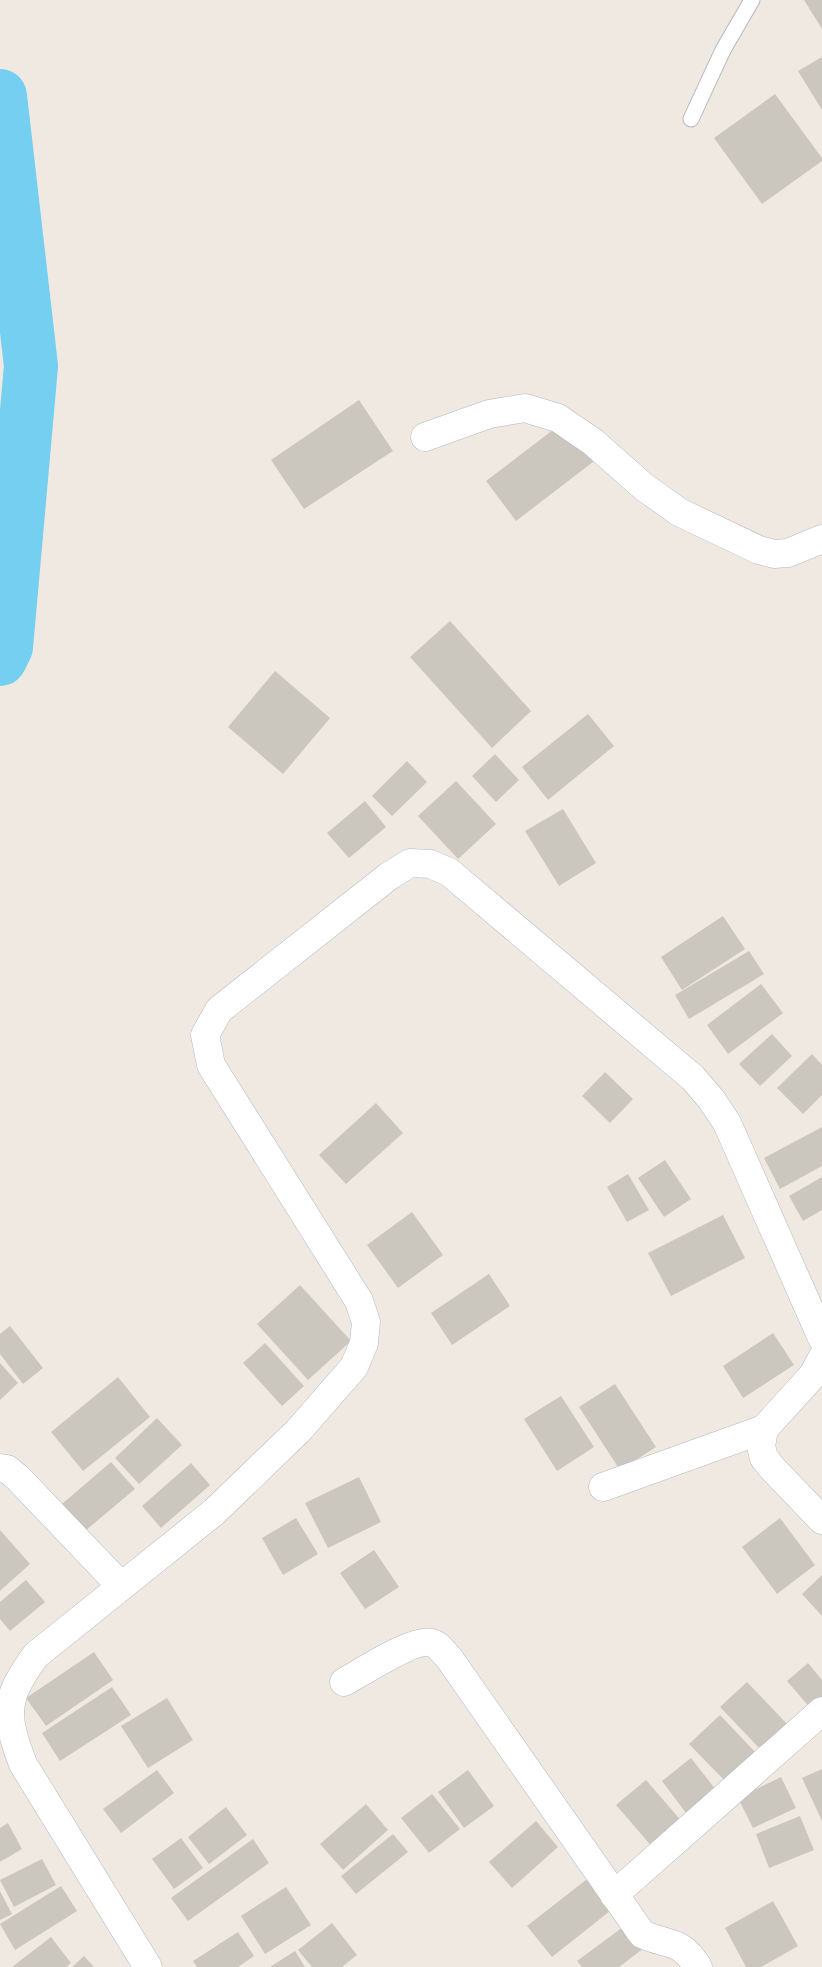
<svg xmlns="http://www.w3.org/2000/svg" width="822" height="1967" viewBox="0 0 822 1967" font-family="'Varela Round',sans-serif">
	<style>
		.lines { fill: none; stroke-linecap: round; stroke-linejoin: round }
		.river { stroke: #75cff0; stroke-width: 54 }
		.building { fill: #cbc7bf }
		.service-casing { stroke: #b4b7c1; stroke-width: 17 }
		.minor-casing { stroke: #b4b7c1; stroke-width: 29 }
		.service { stroke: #fff; stroke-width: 15 }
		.minor { stroke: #fff; stroke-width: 28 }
	</style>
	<rect width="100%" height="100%" fill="#efe9e1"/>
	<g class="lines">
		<polyline class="river" points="0,96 31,366 6,647 0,659"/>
	</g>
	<g class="building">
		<polygon points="804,0 822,0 822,29"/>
		<polygon points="822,57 822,110 798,71"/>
		<polygon points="775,94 822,158 822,161 762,204 714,138"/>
		<polygon points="359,400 393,451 304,509 271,460"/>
		<polygon points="562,423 593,462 516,521 486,481"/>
		<polygon points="450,621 531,711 492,748 410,657"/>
		<polygon points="275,671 330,718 283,774 228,727"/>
		<polygon points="588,714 614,746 548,800 522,767"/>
		<polygon points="495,754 519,780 496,802 472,776"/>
		<polygon points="407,761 427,782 392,816 372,796"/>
		<polygon points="456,781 496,824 458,859 418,816"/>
		<polygon points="365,801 386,827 349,858 327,833"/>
		<polygon points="563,809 596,863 559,886 525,831"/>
		<polygon points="723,916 745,949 682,990 661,957"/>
		<polygon points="749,951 764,974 689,1019 675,995"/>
		<polygon points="761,984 783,1013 728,1054 707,1025"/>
		<polygon points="772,1034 792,1056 760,1086 739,1064"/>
		<polygon points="812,1054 822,1065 822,1095 803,1114 777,1088"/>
		<polygon points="605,1072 633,1099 610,1123 582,1096"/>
		<polygon points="376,1103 403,1133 346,1184 319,1155"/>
		<polygon points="822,1127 822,1166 780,1189 764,1158"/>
		<polygon points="665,1160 691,1199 664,1217 638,1178"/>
		<polygon points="628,1174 649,1210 627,1222 607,1187"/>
		<polygon points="822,1177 822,1210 803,1221 789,1196"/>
		<polygon points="412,1212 443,1255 398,1288 367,1245"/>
		<polygon points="723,1215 745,1258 671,1296 648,1253"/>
		<polygon points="489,1274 510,1306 452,1345 431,1313"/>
		<polygon points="300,1285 351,1341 308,1380 257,1324"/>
		<polygon points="10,1326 43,1368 23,1384 0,1354 0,1334"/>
		<polygon points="773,1333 794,1365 743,1398 723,1366"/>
		<polygon points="265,1343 304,1386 282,1406 243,1363"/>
		<polygon points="0,1363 18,1383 0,1400"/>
		<polygon points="118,1377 150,1417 83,1471 51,1432"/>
		<polygon points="615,1384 656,1447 620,1470 579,1407"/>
		<polygon points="561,1396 594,1447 557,1471 524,1419"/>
		<polygon points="157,1418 182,1445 139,1484 115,1458"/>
		<polygon points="111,1462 135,1489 85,1531 62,1504"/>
		<polygon points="191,1463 210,1485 161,1528 142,1506"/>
		<polygon points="359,1477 381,1522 328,1548 305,1503"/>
		<polygon points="296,1518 318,1554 283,1575 262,1538"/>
		<polygon points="780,1518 815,1565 777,1594 742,1547"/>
		<polygon points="0,1530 30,1564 0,1591"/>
		<polygon points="374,1550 399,1587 365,1609 340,1573"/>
		<polygon points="822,1575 822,1616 802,1594"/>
		<polygon points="26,1580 45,1602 10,1631 0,1619 0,1602"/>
		<polygon points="94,1652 113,1680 46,1726 26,1698"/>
		<polygon points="808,1663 822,1680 822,1701 812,1710 787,1681"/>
		<polygon points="747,1682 790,1727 763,1752 720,1707"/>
		<polygon points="112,1687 131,1715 60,1761 42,1733"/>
		<polygon points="167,1698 193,1740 148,1768 121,1726"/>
		<polygon points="720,1715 757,1754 727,1783 689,1744"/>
		<polygon points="691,1758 716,1790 686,1813 662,1781"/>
		<polygon points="822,1769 822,1821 802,1778"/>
		<polygon points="157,1770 174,1793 121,1833 103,1809"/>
		<polygon points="468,1770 494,1806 464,1828 438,1792"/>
		<polygon points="781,1777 796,1808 753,1828 738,1798"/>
		<polygon points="646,1780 684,1824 654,1849 616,1805"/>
		<polygon points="432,1794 460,1829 429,1853 401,1818"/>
		<polygon points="366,1804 388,1830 343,1870 320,1844"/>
		<polygon points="226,1807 247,1835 209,1864 188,1837"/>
		<polygon points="800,1816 814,1850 769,1868 756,1834"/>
		<polygon points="536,1821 558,1847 512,1888 489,1862"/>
		<polygon points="8,1823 22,1849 0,1862 0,1828"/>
		<polygon points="393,1834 408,1852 356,1894 341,1876"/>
		<polygon points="181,1838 203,1868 174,1889 152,1859"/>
		<polygon points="253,1839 269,1863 188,1921 171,1898"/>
		<polygon points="42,1859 56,1885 14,1907 0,1880"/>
		<polygon points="591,1876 615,1907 552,1957 527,1926"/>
		<polygon points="61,1886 77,1911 15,1950 0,1924"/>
		<polygon points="286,1887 311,1925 265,1954 241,1916"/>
		<polygon points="0,1891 12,1914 0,1920"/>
		<polygon points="773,1901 798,1946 761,1967 746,1967 725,1928"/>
		<polygon points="332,1923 357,1955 342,1967 312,1967 298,1950"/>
		<polygon points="627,1924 644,1948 619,1967 582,1967 577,1961"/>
		<polygon points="238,1932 254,1956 238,1967 197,1967 193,1961"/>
		<polygon points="51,1937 71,1963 66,1967 12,1967"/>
		<polygon points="295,1951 305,1967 270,1967"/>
		<polygon points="84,1956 94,1967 72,1967"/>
	</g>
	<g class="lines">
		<g class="service-casing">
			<polyline id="service" points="691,119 723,50 752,0"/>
		</g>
		<g class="minor-casing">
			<g id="minor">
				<polyline points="425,437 489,414 525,408 558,418 593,442 644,487 679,512 759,550 774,554 788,553 822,539"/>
				<polyline points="822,1358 813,1375 764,1429 761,1446 764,1458 774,1470 822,1520"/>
				<polyline points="0,1468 7,1469 18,1478 121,1586"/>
				<polyline points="603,1487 764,1429"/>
				<path d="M 344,1682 C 361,1673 415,1637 432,1643 C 439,1645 444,1653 449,1658 L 642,1934 C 668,1946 680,1938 698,1967"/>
				<polyline points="614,1895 822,1711"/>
				<path d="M 148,1967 L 23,1764 C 4,1714 4,1699 36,1655 L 214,1512 L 298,1431 L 354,1367 L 364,1343 L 366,1322 L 359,1301 L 211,1065 L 205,1035 L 219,1010 L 389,876 L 410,863 L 430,864 L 449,872 L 693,1078 L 711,1099 L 727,1123 L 822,1338"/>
			</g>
		</g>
		<use href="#service" class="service"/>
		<use href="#minor" class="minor"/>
	</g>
</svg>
